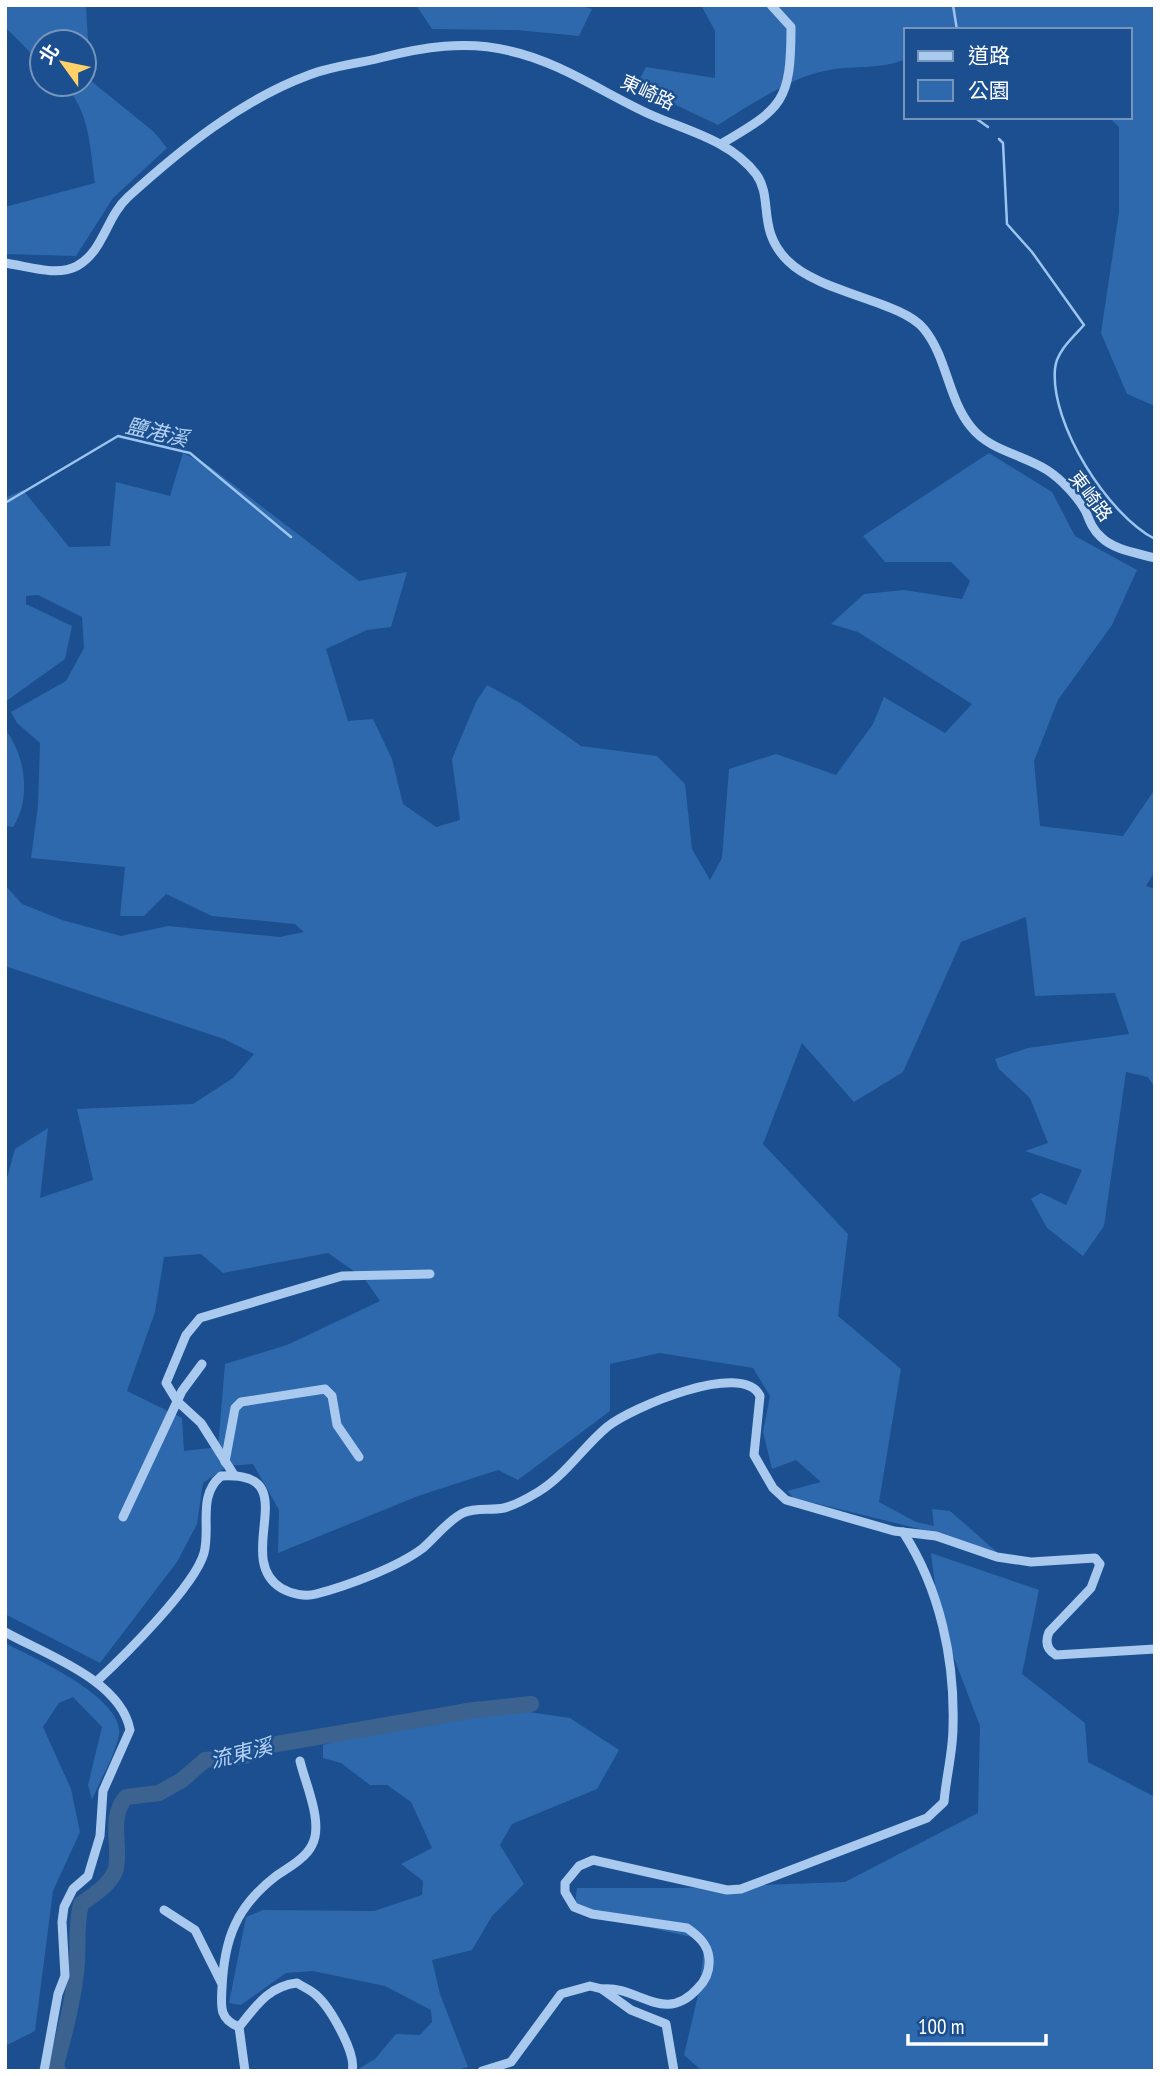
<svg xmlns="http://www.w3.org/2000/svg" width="1160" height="2076" viewBox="0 0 1160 2076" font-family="'PT Sans Narrow','Noto Sans TC',sans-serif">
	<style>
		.green { fill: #2e69ad; fill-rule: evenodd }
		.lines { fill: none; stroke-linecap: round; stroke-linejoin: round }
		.stream { stroke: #9cc4f0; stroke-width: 2.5 }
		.river { stroke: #3c6290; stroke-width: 16 }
		.minor { stroke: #a9c9ee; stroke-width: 9 }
		.labels { text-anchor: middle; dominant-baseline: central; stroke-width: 5; stroke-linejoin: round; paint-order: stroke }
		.street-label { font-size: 19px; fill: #fff; stroke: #1b4f8f }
		.water-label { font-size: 21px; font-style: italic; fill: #b5d3f5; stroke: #1b4f8f }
	</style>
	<rect width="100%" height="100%" fill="#1b4f8f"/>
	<g class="green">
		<path d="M 5,5 L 86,5 L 89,59 L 85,76 L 154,132 L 167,148 L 113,198 L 76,256 L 5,254 L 5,207 L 95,183 C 90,149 90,109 63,84 L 84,84 L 84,42 L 42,42 L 42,64 L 5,27 Z"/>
		<polygon points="416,5 579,5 592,9 579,36 517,30 432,29"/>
		<path d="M 701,5 L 1155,5 L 1155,406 L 1127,394 L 1101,333 L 1119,212 L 1119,127 L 1109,117 L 1130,117 L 1130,30 L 906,30 L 906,59 C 878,71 849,64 820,72 C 789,79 745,108 718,125 L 636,86 L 646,67 L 715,78 L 715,31 Z"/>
		<path d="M 183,453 L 209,466 L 359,581 L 407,572 L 391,627 L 367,630 L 326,649 L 348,721 L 373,719 L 392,759 L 403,804 L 436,827 L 460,820 L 452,759 L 476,702 L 487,685 L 520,703 L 581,746 L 657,756 L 685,784 L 692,849 L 710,880 L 722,858 L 729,769 L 776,754 L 836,775 L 873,724 L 884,697 L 945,733 L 972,704 L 858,632 L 831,624 L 864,594 L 904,590 L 962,599 L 970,581 L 951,562 L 885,562 L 863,536 L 989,453 L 1052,492 L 1075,536 L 1137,570 L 1112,625 L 1058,700 L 1034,761 L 1040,826 L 1123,836 L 1155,789 L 1155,871 L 1146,886 L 1155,889 L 1155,1088 L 1148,1077 L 1126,1072 L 1104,1226 L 1083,1256 L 1047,1228 L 1031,1199 L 1041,1193 L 1066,1205 L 1082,1170 L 1025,1151 L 1048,1143 L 1030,1098 L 999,1069 L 995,1059 L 1028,1048 L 1129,1034 L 1115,993 L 1035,996 L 1026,917 L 961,942 L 903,1072 L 854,1102 L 802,1043 L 763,1144 L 848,1234 L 838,1316 L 901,1369 L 879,1502 L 916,1522 L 934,1526 L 932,1509 L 950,1511 L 998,1553 L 932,1532 L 794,1498 L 787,1491 L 821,1482 L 796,1460 L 772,1469 L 763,1432 L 770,1396 L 753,1368 L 660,1353 L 610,1364 L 610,1411 L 518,1480 L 498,1470 L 418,1496 L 278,1553 L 279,1510 L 253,1464 L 228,1466 L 203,1483 L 197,1524 L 177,1562 L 100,1663 L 5,1614 L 5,1185 L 15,1149 L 48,1128 L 40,1198 L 93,1180 L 77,1109 L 193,1104 L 233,1078 L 254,1054 L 224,1039 L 5,966 L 5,885 L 22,904 L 62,920 L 121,936 L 168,926 L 280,937 L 304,932 L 295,924 L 212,916 L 166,894 L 144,916 L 120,916 L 125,867 L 31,858 L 38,806 L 40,743 L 17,723 L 11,712 L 66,681 L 84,648 L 82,617 L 38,595 L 26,596 L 26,604 L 72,626 L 65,659 L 5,702 L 5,498 L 23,490 L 69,547 L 110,546 L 116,482 L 170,496 ZM 328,1253 L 364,1278 L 380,1301 L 287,1345 L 225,1364 L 218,1447 L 184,1451 L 182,1418 L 127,1391 L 155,1312 L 164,1257 L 201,1254 L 223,1273 Z"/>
		<path d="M 5,729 C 25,755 32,798 13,827 L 5,826 Z"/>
		<polygon points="931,1553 1039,1590 1022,1674 1085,1723 1088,1762 1155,1797 1155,2071 702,2071 684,2055 699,1991 705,1940 574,1911 577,1888 683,1888 845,1882 978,1813 980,1726 939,1619"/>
		<path d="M 5,1643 C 32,1657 125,1698 119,1735 C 115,1756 100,1780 92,1800 L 88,1785 L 102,1727 L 73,1697 L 59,1703 L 43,1727 L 71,1789 L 80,1832 L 53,1891 L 35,2031 L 5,2046 Z"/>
		<polygon points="466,1703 570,1718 619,1750 597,1789 512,1824 500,1845 524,1884 492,1916 472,1950 432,1960 440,1994 468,2067 454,2071 355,2071 375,2059 396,2034 420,2035 432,2022 431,2010 385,1986 313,1971 286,1973 241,2005 229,2003 246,1917 263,1910 374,1911 422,1895 423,1881 401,1864 432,1848 411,1802 387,1785 370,1785 341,1763 323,1758 323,1745"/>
	</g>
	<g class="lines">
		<g class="stream">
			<polyline points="953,5 957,30"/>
			<polyline points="974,117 988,127"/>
			<path d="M 999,139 L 1003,143 L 1007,224 L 1032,252 L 1084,325 C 1073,337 1056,352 1055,369 C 1050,424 1108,515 1155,539"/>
			<polyline points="5,503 118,436 190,453 291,537"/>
		</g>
		<path class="river" d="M 58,2071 L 56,2065 C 65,2032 74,1998 77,1963 C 78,1943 76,1924 81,1904 C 93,1895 112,1884 116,1868 C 121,1843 108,1819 126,1797 L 159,1793 L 182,1780 L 205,1760 L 245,1756 L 265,1746 L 474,1710 L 531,1704"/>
		<g class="minor">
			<path d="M 721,144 C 783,108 791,101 791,27 L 771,5"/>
			<path d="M 5,263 C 27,266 57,277 77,266 C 104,251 106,217 128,197 C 181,149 241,100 309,75 C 332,66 356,64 380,58 C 423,47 466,40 510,51 C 560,62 603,93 649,114 C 687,131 730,140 756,174 C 774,198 756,230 788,261 C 820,293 902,301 924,329 C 947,357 948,399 971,427 C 990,451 1022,454 1047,470 C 1061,479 1078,497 1086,512 C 1090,522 1093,530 1101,537 C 1114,550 1137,553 1155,558"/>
			<polyline points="225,1462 235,1408 241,1402 325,1389 332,1396 337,1425 359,1457"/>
			<polyline points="234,1475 201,1423 177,1401 166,1383 186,1335 200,1318 342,1276 430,1274"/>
			<polyline points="123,1517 182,1391 202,1364"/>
			<path d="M 5,1632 C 44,1654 121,1680 130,1730 L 103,1791 L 100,1836 L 88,1876 L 73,1889 L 64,1907 L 62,1922 L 65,1976 L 58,1994 L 44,2071"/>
			<path d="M 96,1682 C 123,1657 195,1586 204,1553 C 211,1527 197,1496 221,1476 C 308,1470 231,1557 281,1588 C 291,1594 305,1597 316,1594 C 347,1586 398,1567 423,1548 C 436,1537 447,1521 463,1513 C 476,1507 491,1511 504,1508 C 516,1505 528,1498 538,1492 C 565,1476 583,1447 607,1427 C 632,1407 743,1360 760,1396 L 754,1455 L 773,1488 L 786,1500 L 894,1531 L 936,1536 L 997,1557 L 1031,1562 L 1095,1558 L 1100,1564 L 1091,1588 L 1049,1632 C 1045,1642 1047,1650 1056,1655 L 1155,1649"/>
			<path d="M 300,1761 C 305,1783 324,1823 312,1845 C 306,1858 288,1868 276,1876 C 236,1907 224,1939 222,1988 C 221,2007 219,2019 239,2027 C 256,2006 269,1986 297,1983 C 303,1987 311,1990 316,1995 C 330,2007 357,2054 352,2071"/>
			<polyline points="164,1910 195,1930 221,1982"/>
			<path d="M 602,1989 C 638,1985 664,2026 698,1988 C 706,1980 710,1969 709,1958 C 708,1944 697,1935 687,1928 L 592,1914 L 574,1907 L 565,1892 L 565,1883 L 579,1866 L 593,1860 L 727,1890 L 741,1889 L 927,1818 L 944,1802 C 946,1777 953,1752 953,1727 C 955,1660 940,1589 903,1532"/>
			<polyline points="239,2027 245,2071"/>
			<polyline points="482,2071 511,2062 561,1994 590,1986 602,1989 631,2010 666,2024 674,2071"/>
		</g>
	</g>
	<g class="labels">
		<g class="street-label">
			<text transform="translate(648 92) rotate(25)">東崎路</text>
			<text transform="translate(1091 496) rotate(53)">東崎路</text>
		</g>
		<g class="water-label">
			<text transform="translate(157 432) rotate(13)">鹽港溪</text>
			<text transform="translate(241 1753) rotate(-14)">流東溪</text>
		</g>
	</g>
	<rect width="1160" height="2076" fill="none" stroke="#ffffff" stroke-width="14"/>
	<rect x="904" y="28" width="228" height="91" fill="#1b4f8f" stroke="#7695bc" stroke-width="2"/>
	<rect x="918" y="51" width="35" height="10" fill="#a9c9ee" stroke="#7695bc" stroke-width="2"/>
	<text x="968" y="63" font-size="21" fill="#ffffff">道路</text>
	<rect x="918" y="80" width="35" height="21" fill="#2e69ad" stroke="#7695bc" stroke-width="2"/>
	<text x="968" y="98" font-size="21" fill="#ffffff">公園</text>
	<g transform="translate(63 63) rotate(303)"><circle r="33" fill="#1b4f8f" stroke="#7695bc" stroke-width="2"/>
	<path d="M0-5L12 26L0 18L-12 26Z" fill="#ffd166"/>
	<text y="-10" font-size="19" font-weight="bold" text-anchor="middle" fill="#ffffff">北</text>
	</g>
	<path d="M908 2034v10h138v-10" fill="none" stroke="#ffffff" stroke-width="3.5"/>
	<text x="918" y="2034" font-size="21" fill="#ffffff" stroke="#1b4f8f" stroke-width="5" paint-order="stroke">100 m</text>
</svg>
